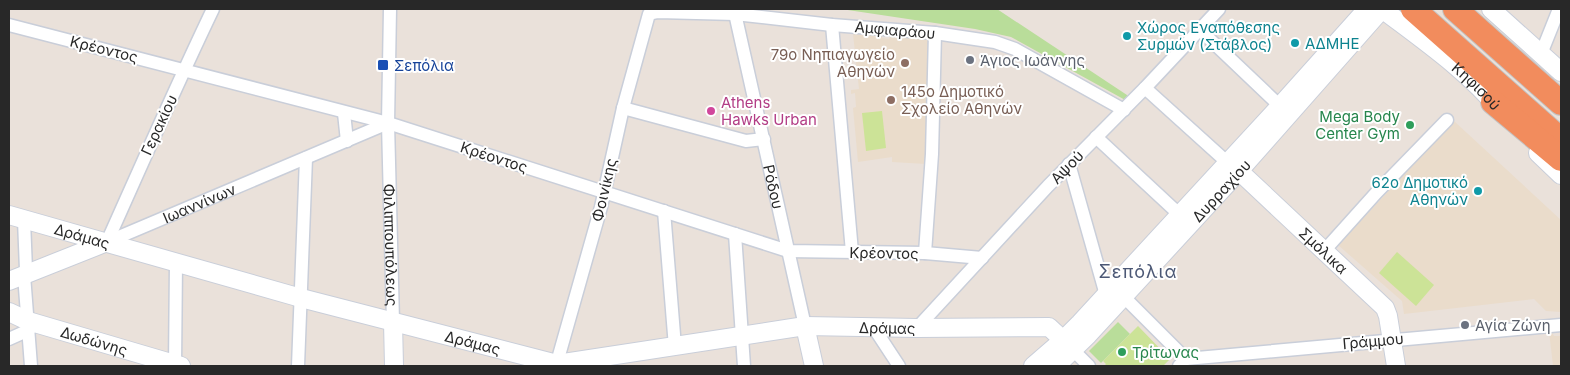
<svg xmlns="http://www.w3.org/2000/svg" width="1570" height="375" viewBox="0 0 1570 375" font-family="Inter,sans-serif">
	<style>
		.education { fill: #eadccb }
		.green { fill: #b9dd9a }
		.pitch { fill: #cce397 }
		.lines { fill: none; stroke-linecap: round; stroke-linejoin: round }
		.street-casing { stroke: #c9ced9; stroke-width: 15 }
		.secondary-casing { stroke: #c9ced9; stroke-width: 20 }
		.highway-casing { stroke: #c3c3c3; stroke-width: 26 }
		.street { stroke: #fff; stroke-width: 12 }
		.secondary { stroke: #fff; stroke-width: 18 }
		.highway { stroke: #f28c5d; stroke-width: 24 }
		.culture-dot { fill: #0f9aa8; stroke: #fff; stroke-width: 2 }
		.worship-dot { fill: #6b7280; stroke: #fff; stroke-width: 2 }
		.education-dot { fill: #8d6e63; stroke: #fff; stroke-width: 2 }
		.transit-dot { fill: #1a4fb4; stroke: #fff; stroke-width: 2 }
		.hotel-dot { fill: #d1479c; stroke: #fff; stroke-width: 2 }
		.leisure-dot { fill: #2e9e5b; stroke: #fff; stroke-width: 2 }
		.labels { text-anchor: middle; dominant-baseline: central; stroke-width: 4; stroke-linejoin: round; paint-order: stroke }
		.culture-label { font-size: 15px; fill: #0d838f; stroke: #fff; text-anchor: start }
		.street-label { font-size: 15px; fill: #282828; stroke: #fff }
		.education-label { font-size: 15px; fill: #785e54; stroke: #fff; text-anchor: end }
		.worship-label { font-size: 15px; fill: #5b616d; stroke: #fff; text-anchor: start }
		.transit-label { font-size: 15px; fill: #164399; stroke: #fff; text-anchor: start }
		.hotel-label { font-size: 15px; fill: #b23c85; stroke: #fff; text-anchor: start }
		.leisure-label { font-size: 15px; fill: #27864d; stroke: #fff; text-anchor: end }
		.quarter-label { font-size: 18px; letter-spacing: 1px; fill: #4c5875; stroke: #fff }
	</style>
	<rect width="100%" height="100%" fill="#eae1da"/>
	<g class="education">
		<polygon points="853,34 882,35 882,38 889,39 890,36 928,39 928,83 924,85 924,92 928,92 926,164 892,162 892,157 858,162 853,108 856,107 855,93 851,94 851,90 859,89"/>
		<polygon points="1454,121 1561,220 1561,312 1546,311 1534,299 1404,314 1402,301 1338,245"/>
		<polygon points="1549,331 1551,331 1554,336 1561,336 1561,366 1553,366"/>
	</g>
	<g class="green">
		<polygon points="841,9 997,9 1130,97 1127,101 1011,37 975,29"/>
		<polygon points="1118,322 1130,334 1101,363 1089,351"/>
	</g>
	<g class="pitch">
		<polygon points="882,111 886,148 866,151 862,113"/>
		<polygon points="1397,252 1434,285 1416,306 1379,273"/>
		<polygon points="1138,326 1170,359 1163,366 1104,366 1106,364 1103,361"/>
	</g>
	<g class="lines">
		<g class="street-casing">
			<g id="street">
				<path id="s1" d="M 390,9 L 388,123 L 393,322"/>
				<path id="s2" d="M 734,9 L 805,326"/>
				<polyline points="9,25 388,123 788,251 925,253 982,258"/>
				<polyline points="832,25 852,252"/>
				<polyline points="1200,30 1280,106"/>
				<polyline points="1541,54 1559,9"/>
				<polyline points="1145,88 1228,163"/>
				<polyline points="623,108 746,141 764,139"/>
				<polyline points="344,113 347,141"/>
				<polyline points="1096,137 1180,215"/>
				<polyline points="1069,164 1106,295"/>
				<polyline points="664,211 675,347"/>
				<polyline points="24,220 26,270 24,275 31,366"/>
				<polyline points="735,234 744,366"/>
				<path id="s3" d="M 107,242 L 388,123"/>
				<path d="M 107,242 C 142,164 176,86 213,9"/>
				<polyline points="1324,251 1377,192 1447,120"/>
				<polyline points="925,253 932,154 935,33"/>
				<polyline points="1123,296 1186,359"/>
				<polyline points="874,328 899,366"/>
				<polyline points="917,328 1048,186 1145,88 1219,9"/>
				<polyline points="9,339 29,330"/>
				<polyline points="1068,345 1089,366"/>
				<polyline points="175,366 176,262"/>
				<polyline points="298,366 306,158"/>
				<polyline points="556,366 601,207 623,108 649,14 658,12 735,14 832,25 935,33 995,42 1015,49 1124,110"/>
				<polyline points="1179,366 1186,359 1561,325"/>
			</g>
		</g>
		<g class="secondary-casing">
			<g id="secondary">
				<path id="s4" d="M 1382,9 C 1423,40 1468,71 1501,111"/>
				<polyline points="1491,9 1561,72"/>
				<polyline points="1538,153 1561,175"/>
				<path id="s5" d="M 1239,171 L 1385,308 L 1388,316 L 1396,366"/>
				<path id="s6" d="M 9,215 L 301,298 L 557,364 L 805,326 L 917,328 L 1049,327 L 1063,340"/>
				<polyline points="9,281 107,242"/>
				<path id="s7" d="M 9,312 L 28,321 L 181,366"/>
				<polyline points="393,322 394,366"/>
				<polyline points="805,326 814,366"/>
				<polyline points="1033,366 1063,340 1080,323 1280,106 1367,9"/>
				<path id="s8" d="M 1056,366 L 1088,335 L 1239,171 L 1382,9"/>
			</g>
		</g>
		<g class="highway-casing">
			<g id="highway">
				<polyline points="1413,9 1561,140"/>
				<polyline points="1455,9 1561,103"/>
				<polyline points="1493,102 1561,159"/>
			</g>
		</g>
		<use href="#street" class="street"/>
		<use href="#secondary" class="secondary"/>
		<use href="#highway" class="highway"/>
	</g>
	<g class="culture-dot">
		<circle cx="1127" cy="36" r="5"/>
		<circle cx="1295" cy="43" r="5"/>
		<circle cx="1478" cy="191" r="5"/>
	</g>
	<g class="worship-dot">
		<circle cx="970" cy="60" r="5"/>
		<circle cx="1465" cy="325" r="5"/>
	</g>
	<g class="education-dot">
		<circle cx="905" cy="63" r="5"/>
		<circle cx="891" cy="100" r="5"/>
	</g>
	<rect class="transit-dot" x="377" y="59" width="12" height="12" rx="2.5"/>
	<circle class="hotel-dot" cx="711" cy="111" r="5"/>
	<g class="leisure-dot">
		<circle cx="1410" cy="125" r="5"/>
		<circle cx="1122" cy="352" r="5"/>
	</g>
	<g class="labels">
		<g class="culture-label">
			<text x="1137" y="27">Χώρος Εναπόθεσης<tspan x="1137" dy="17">Συρμών (Στάβλος)</tspan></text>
			<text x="1305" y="43">ΑΔΜΗΕ</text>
			<text x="1468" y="182" text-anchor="end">62ο Δημοτικό<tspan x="1468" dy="17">Αθηνών</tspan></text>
		</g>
		<g class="street-label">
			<text transform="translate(895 30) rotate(5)">Αμφιαράου</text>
			<text transform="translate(104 49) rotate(14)">Κρέοντος</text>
			<text stroke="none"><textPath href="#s4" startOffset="122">Κηφισού</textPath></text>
			<text transform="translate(159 125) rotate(-65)">Γερακίου</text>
			<text transform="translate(494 157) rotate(18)">Κρέοντος</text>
			<text transform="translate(1067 167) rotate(-46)">Αψού</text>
			<text stroke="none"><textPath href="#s2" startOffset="182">Ρόδου</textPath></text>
			<text transform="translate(604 190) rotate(-77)">Φοινίκης</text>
			<text stroke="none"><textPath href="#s8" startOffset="241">Δυρραχίου</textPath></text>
			<text stroke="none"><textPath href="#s3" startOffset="100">Ιωαννίνων</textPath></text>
			<text stroke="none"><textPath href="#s6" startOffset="76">Δράμας</textPath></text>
			<text stroke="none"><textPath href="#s1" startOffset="236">Φιλιππουπόλεως</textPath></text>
			<text stroke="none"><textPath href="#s5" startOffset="116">Σμόλικα</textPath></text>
			<text transform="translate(884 253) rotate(1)">Κρέοντος</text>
			<text stroke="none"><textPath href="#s6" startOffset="901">Δράμας</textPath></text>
			<text stroke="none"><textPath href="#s7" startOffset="90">Δωδώνης</textPath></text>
			<text transform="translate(1373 341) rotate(-5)">Γράμμου</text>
			<text stroke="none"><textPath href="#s6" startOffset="481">Δράμας</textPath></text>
		</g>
		<g class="education-label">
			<text x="895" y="54">79ο Νηπιαγωγείο<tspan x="895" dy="17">Αθηνών</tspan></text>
			<text x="901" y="91" text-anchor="start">145ο Δημοτικό<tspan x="901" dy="17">Σχολείο Αθηνών</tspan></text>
		</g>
		<g class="worship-label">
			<text x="980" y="60">Άγιος Ιωάννης</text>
			<text x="1475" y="325">Αγία Ζώνη</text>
		</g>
		<g class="transit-label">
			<text x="394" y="65">Σεπόλια</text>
		</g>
		<g class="hotel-label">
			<text x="721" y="102">Athens<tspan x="721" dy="17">Hawks Urban</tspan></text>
		</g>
		<g class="leisure-label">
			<text x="1400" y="116">Mega Body<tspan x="1400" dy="17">Center Gym</tspan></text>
			<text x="1132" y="352" text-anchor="start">Τρίτωνας</text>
		</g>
		<g class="quarter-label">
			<text x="1138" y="271">Σεπόλια</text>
		</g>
	</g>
	<rect width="1570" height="375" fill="none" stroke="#282828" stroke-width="20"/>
</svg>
